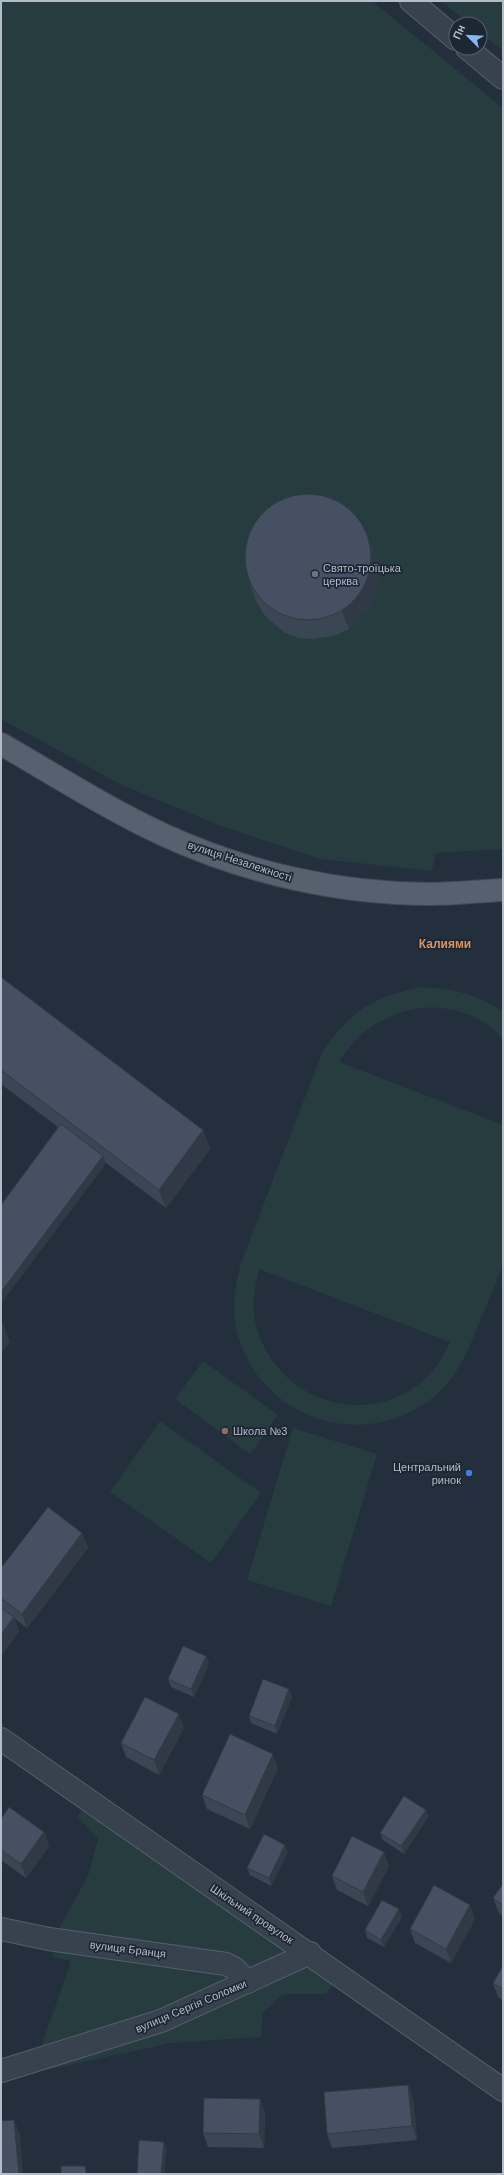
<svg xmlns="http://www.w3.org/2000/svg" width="504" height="2175" viewBox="0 0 504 2175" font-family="Arial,sans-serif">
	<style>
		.green { fill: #263c3f; fill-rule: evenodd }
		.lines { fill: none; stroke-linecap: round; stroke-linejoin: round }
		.minor-casing { stroke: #565f6c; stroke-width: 24 }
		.major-casing { stroke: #414a57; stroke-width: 24 }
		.minor { stroke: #38414e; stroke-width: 22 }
		.major { stroke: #56606e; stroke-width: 22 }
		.wall { fill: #3b4654 }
		.shaded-wall { fill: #303945 }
		.building { fill: #455162; stroke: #303945 }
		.worship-dot { fill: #6b7280; stroke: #1d2633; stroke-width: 1.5 }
		.education-dot { fill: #8d6e63; stroke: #1d2633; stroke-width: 1.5 }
		.shop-dot { fill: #3f7fe0; stroke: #1d2633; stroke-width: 1.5 }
		.labels { text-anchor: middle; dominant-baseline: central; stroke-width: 3.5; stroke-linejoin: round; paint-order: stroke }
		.poi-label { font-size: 11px; fill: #b4bcc9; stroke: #1d2633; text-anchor: start }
		.street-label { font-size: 11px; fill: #b4bcc9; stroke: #1d2633 }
		.neighbourhood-label { font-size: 12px; font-weight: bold; fill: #d59563; stroke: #1d2633 }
	</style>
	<rect width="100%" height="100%" fill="#242f3e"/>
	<g class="green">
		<polygon points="1,1 372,1 503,108 503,849 436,853 432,871 321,859 218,825 120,784 1,719"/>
		<polygon points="441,1 503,1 503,51 480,32 480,24 470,24"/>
		<path d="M 422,987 C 453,989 478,994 503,1012 L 503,1038 C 453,987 374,1003 339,1062 L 503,1125 C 503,1156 503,1186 503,1217 C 503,1231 504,1246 503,1259 C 501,1276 489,1298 483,1314 C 472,1340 463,1367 443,1388 C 424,1408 397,1421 370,1424 C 310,1431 252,1392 237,1332 C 231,1309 235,1286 241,1263 L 322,1053 C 348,1012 374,996 422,987 ZM 259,1269 L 450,1342 C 444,1354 438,1366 429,1375 C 372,1432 279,1403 257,1329 C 251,1309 254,1289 259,1269 Z"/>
		<polygon points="203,1361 278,1415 250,1454 175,1399"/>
		<polygon points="160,1421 261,1493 211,1563 110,1492"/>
		<polygon points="293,1428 377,1454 331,1606 247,1580"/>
		<polygon points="90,1794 341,1972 326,1994 283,1994 263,2013 261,2037 171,2043 32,2073 71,1961 52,1957 58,1930 88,1876 98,1839 78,1817"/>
	</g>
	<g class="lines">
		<g class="minor-casing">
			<g id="minor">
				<polyline points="411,1 456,39"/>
				<polyline points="467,48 503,78"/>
				<polyline points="1,1739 503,2090"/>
				<polyline points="1,1929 49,1939 226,1964 234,1968 248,1982"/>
				<polyline points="1,2071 161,2021 310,1953"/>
			</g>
		</g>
		<g class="major-casing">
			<path id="major" d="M 1,744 C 55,775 108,809 164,835 C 247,873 340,894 431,894 C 455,894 479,891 503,890"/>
		</g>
		<use href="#minor" class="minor"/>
		<use href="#major" class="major"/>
	</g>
	<g class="wall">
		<polygon points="369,539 376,558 378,580 377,590 369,608 349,629 337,635 313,639 299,638 285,633 265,616 256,601 249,582"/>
		<polygon points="1,977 203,1130 210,1149 166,1208 106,1163 1,1303 1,1205 58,1127 1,1084"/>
		<polygon points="82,1533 88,1548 27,1628 14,1618 19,1631 1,1656 1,1568"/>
		<polygon points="206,1656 209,1664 194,1697 171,1687 168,1679"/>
		<polygon points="292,1697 277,1734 251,1723 249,1716"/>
		<polygon points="184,1728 159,1775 126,1757 121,1743"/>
		<polygon points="278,1768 250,1829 207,1809 202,1795"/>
		<polygon points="426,1810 428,1817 404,1854 383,1840 380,1833"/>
		<polygon points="1,1819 44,1832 49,1846 26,1878 1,1860"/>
		<polygon points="288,1852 271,1886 250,1875 247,1868"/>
		<polygon points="389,1866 368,1906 337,1890 332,1876"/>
		<polygon points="503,1884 503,1916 499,1913 493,1898"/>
		<polygon points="402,1917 384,1947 367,1938 365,1930"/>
		<polygon points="475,1919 451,1963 415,1943 410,1929"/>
		<polygon points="503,1966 503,2000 498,1997 493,1983"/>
		<polygon points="408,2085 413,2099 417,2140 332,2148 327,2134"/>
		<polygon points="260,2099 265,2113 264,2148 208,2147 203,2133"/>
	</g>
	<g class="shaded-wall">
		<polygon points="369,539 376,558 378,580 377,590 369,608 349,629 342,611"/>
		<polygon points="203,1130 210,1149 166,1208 159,1190"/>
		<polygon points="103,1156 106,1163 1,1303 1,1292"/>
		<polygon points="3,1323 10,1342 1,1353 1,1325"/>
		<polygon points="82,1533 88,1548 27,1628 22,1614"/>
		<polygon points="14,1617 19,1631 1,1656 1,1634"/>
		<polygon points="206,1656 209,1664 194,1697 191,1689"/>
		<polygon points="289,1689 292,1697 277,1734 275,1726"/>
		<polygon points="179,1714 184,1728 159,1775 154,1760"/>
		<polygon points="273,1754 278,1768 250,1829 245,1815"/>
		<polygon points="426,1810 428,1817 404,1854 401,1846"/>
		<polygon points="44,1832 49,1846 26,1878 21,1864"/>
		<polygon points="285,1845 288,1852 271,1886 269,1878"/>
		<polygon points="384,1852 389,1866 368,1906 363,1892"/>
		<polygon points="470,1905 475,1919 451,1963 446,1949"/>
		<polygon points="399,1909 402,1917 384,1947 381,1940"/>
		<polygon points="408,2085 413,2099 417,2140 412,2126"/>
		<polygon points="260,2099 265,2113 264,2148 259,2134"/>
		<polygon points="14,2120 20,2134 23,2174 19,2174"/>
		<polygon points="164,2142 167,2150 164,2174 161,2174"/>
		<polygon points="85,2166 88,2174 86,2174"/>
	</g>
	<g class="building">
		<circle cx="308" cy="557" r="63"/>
		<polygon points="1,977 203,1130 159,1190 1,1070"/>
		<polygon points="61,1124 103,1156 1,1292 1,1205"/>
		<polygon points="48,1507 82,1533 22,1614 1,1598 1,1568"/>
		<polygon points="1,1608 14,1617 1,1634"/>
		<polygon points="183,1646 206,1656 191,1689 168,1679"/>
		<polygon points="263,1679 289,1689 275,1726 249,1716"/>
		<polygon points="145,1697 179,1714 154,1760 121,1743"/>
		<polygon points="230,1734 273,1754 245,1815 202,1795"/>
		<polygon points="404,1796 426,1810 401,1846 380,1833"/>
		<polygon points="9,1807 44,1832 21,1864 1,1850 1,1819"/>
		<polygon points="264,1834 285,1845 269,1878 247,1868"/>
		<polygon points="352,1836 384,1852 363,1892 332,1876"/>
		<polygon points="503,1884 503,1905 493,1898"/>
		<polygon points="434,1885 470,1905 446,1949 410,1929"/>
		<polygon points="382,1900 399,1909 381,1940 365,1930"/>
		<polygon points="503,1966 503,1989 493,1983"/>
		<polygon points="408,2085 412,2126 327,2134 324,2092"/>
		<polygon points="204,2098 260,2099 259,2134 203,2133"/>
		<polygon points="14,2120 19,2174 1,2174 1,2121"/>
		<polygon points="139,2140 164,2142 161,2174 137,2174"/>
		<polygon points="61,2166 85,2166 86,2174 61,2174"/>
	</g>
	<circle class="worship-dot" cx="315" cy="574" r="4"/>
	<circle class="education-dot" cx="225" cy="1431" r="4"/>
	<circle class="shop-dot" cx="469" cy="1473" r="4"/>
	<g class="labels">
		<g class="poi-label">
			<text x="323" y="568">Свято-троїцька<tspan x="323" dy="13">церква</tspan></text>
			<text x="233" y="1431">Школа №3</text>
			<text x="461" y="1467" text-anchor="end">Центральний<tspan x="461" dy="13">ринок</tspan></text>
		</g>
		<g class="street-label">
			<text transform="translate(240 861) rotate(18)">вулиця Незалежності</text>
			<text transform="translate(252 1914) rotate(34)">Шкільний провулок</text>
			<text transform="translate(128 1949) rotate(7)">вулиця Бранця</text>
			<text transform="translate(191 2006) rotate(-23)">вулиця Сергія Соломки</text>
		</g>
		<g class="neighbourhood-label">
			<text x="445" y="944">Калиями</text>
		</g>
	</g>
	<rect width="504" height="2175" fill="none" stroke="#b4bcc9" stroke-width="4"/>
	<g transform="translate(468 36) rotate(294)"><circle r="19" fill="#1d2633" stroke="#59626f"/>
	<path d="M0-3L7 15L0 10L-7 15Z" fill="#8ab4f8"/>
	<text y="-6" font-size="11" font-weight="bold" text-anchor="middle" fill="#b4bcc9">Пн</text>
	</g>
</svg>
